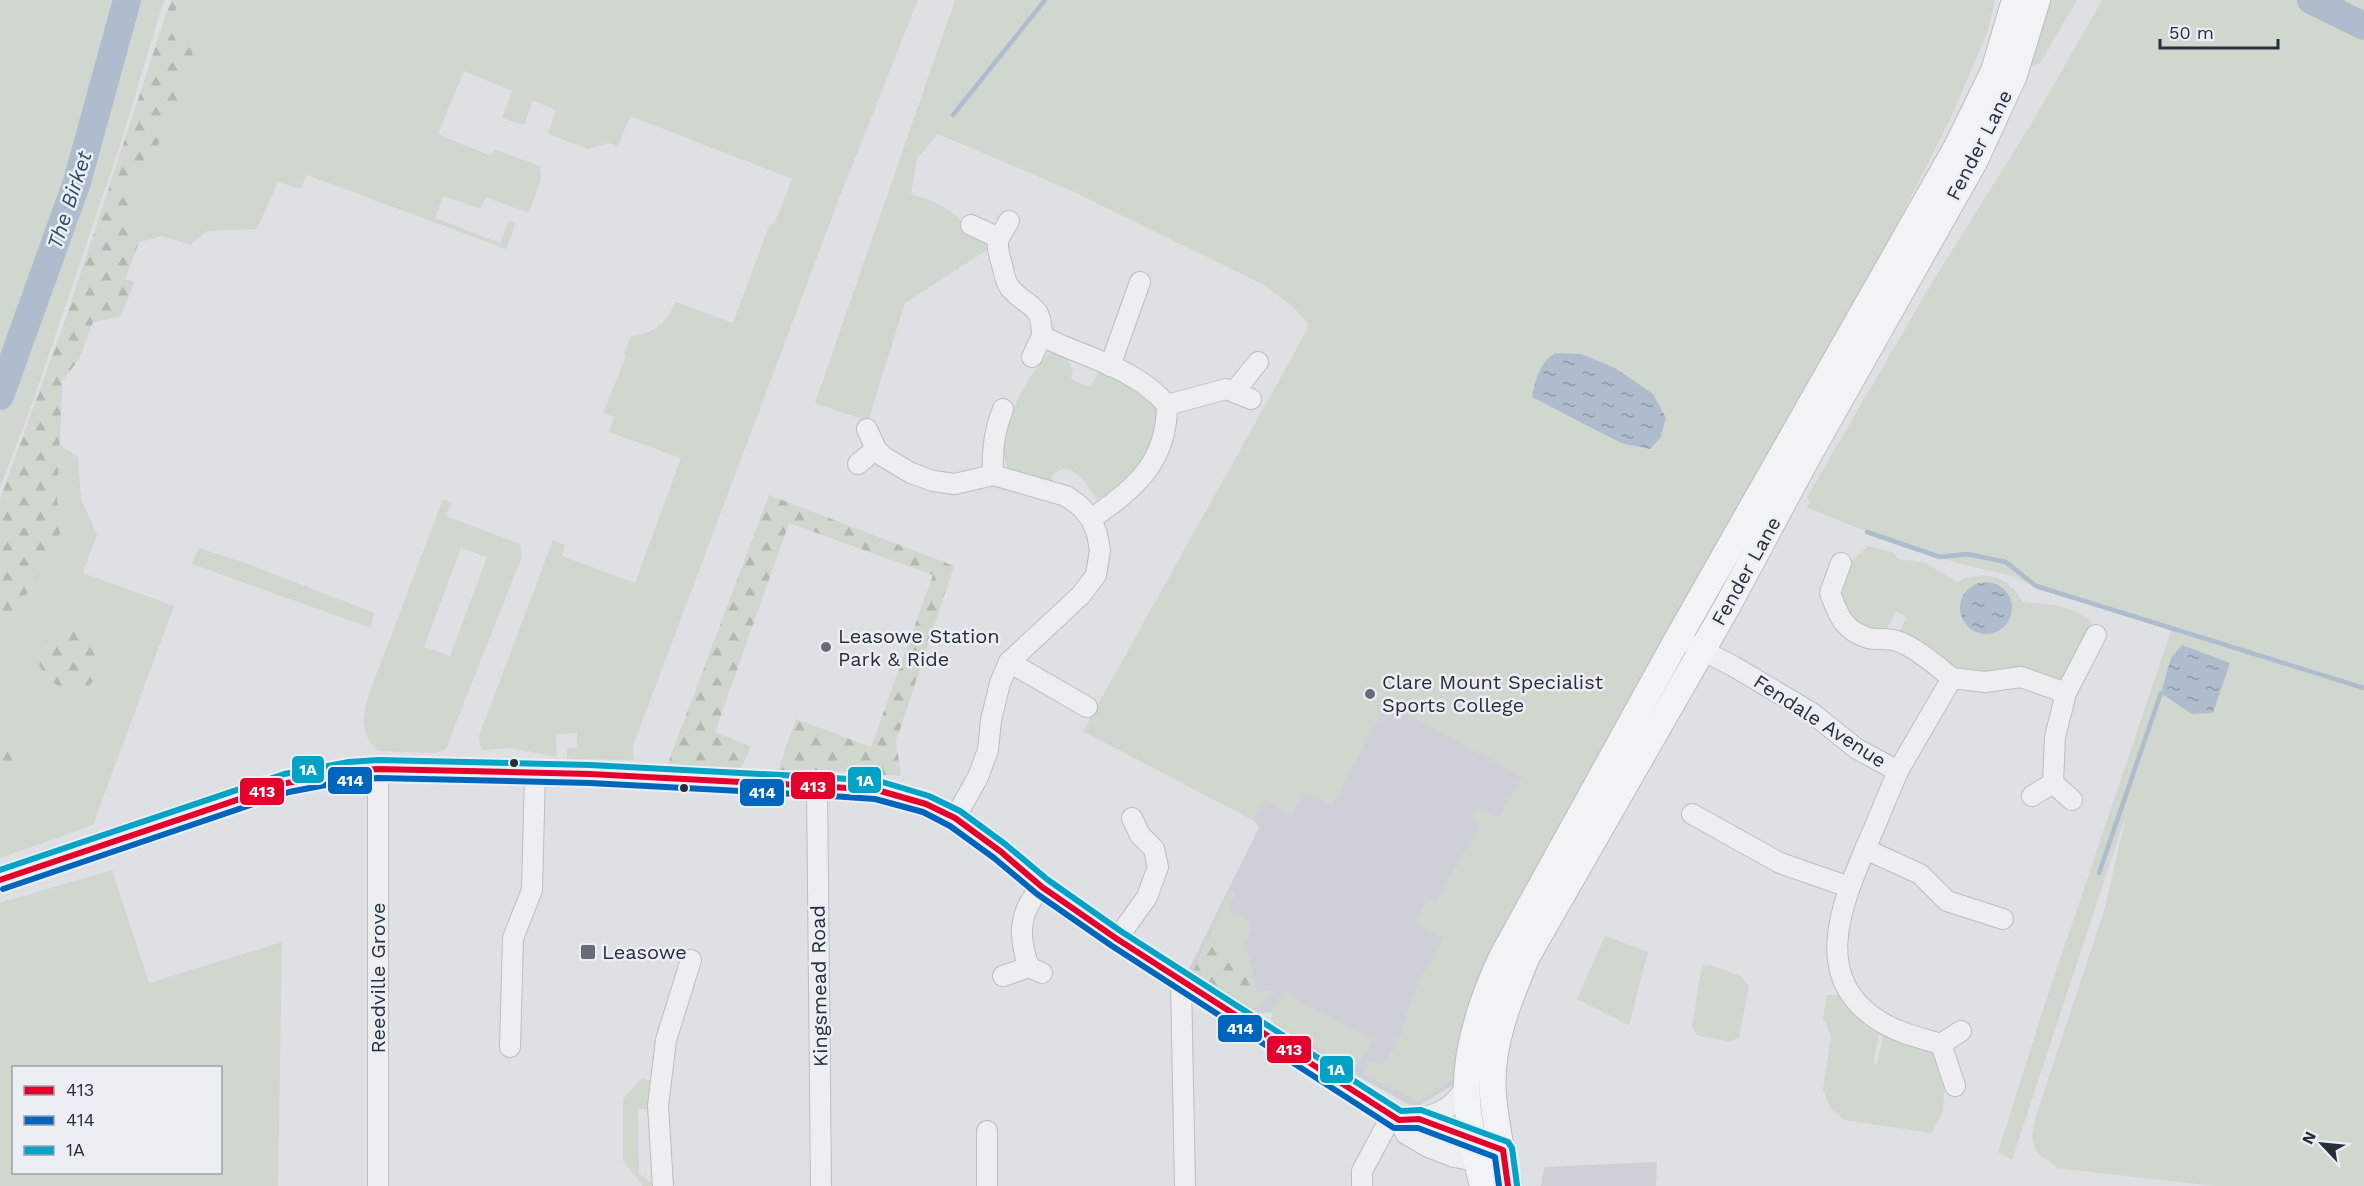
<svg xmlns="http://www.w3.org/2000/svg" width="2364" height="1186" viewBox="0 0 2364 1186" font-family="'Work Sans',sans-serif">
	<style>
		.built { fill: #cdd0d6 }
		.green { fill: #cfd7cf; fill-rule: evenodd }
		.forest { fill: url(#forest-firs) }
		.water { fill: url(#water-ripples) }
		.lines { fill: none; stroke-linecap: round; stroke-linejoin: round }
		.stream { stroke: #aebccd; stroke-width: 4.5 }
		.river { stroke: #aebccd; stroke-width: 28 }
		.minor-casing { stroke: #bcbec1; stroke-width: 22 }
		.major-casing { stroke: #bbbdc1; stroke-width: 28 }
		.minor { stroke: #eeeef0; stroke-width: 20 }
		.major { stroke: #f2f3f4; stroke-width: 26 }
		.bus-1-casing { stroke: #ebeff3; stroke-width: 10 }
		.bus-2-casing { stroke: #ebeff3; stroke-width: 10 }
		.bus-3-casing { stroke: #ebeff3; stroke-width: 10 }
		.bus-1 { stroke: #e4002b; stroke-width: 6 }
		.bus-2 { stroke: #0065bd; stroke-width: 6 }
		.bus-3 { stroke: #02a3c7; stroke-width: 6 }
		.poi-dot { fill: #676c76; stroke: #ebeff3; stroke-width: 2 }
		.bus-dot { fill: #272e3b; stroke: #ebeff3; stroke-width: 2 }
		.labels { text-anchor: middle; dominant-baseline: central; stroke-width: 5; stroke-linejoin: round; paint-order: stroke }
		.street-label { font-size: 20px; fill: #272e3b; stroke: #ebeff3 }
		.poi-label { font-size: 20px; fill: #272e3b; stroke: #ebeff3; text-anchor: start }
		.water-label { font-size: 21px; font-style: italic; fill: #344c6b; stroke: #ebeff3 }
		.line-badge { stroke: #ebeff3; stroke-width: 2 }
		.badge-label { font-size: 16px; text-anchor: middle; font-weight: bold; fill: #fff }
	</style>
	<defs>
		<pattern id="forest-firs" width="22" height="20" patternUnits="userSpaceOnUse" patternTransform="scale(1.5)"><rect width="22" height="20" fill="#cfd7cf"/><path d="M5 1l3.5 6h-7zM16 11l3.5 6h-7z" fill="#b2b9b3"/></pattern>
		<pattern id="water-ripples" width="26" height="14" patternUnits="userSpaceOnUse" patternTransform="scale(1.5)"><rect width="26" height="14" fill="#aebccd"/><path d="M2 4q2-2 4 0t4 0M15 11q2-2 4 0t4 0" fill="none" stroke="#8e99a8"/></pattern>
	</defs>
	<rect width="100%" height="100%" fill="#dee0e3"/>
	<g class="built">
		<polygon points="1690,470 1754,492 1467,1013 1458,1047 1456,1083 1415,1108 1272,1028 1275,1012 1254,1013 1188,971 1259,827 1253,820 1083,731"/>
		<polygon points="1657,1162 1656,1186 1541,1186 1544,1167"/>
	</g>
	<g class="green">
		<polygon points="0,0 164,0 120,145 32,404 0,488"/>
		<path d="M 171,0 L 918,0 L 840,196 L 633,746 L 634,760 L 567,759 L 567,748 L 577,748 L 577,733 L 556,734 L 557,757 L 511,748 L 481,750 L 479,736 L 553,540 L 565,545 L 562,556 L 635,583 L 681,458 L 609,432 L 614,417 L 603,413 L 626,356 L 624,354 L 631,336 C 655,334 665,323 676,302 L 733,323 L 770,223 L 774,225 L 792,179 L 630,116 L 618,146 L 609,143 L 588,149 L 548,134 L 556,110 L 533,100 L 524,125 L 502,118 L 512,91 L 464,71 L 438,134 L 491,156 L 494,149 L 540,166 L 541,179 L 529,213 L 486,197 L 480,209 L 444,196 L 435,218 L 500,243 L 509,220 L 516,223 L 506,249 L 307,175 L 301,189 L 278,182 L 257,229 L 207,231 L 191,245 L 162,236 L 139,242 L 125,279 L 134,282 L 121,316 L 93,322 L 79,359 L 62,381 L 60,445 L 78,457 L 81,499 L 97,534 L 83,573 L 174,606 L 93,825 L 0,858 L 0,499 L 64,324 Z"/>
		<path d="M 955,0 L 1995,0 L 1987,33 L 1952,115 L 1902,215 L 1811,380 L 1713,547 L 1464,1014 L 1458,1043 L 1456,1078 L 1418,1102 L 1363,1074 L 1370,1061 L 1384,1065 L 1401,1034 L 1408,1008 L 1422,975 L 1444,938 L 1415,922 L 1427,899 L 1436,903 L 1480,823 L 1472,819 L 1479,807 L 1500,817 L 1522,777 L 1387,703 L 1332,806 L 1305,792 L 1292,815 L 1264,801 L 1253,820 L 1083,731 L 1306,332 L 1308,323 L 1292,306 L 1262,284 L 1072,191 L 938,134 L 917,158 L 911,194 C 927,199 942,204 955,215 C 960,219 963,226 968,229 C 977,236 983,239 990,248 L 905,303 L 868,421 L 815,403 Z"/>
		<polygon points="2050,0 2077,0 2040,63 2029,66"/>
		<path d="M 2102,0 L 2302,0 L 2364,31 L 2364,1186 L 2214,1186 L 2057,1168 C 2052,1161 2044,1160 2038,1153 C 2030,1143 2033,1128 2036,1116 L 2104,911 L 2127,812 L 2012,1160 L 1998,1152 L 2043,1010 L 2171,631 L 2091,601 L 2037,587 L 2013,576 L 1961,564 L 1903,546 L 1806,507 L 1810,503 L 1807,497 L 1930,286 L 2030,126 Z"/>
		<polygon points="2324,0 2364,0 2364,20"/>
		<path d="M 1051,351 L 1062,352 L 1073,370 L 1071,380 L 1091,387 L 1099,369 L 1149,391 L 1161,413 L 1153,447 L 1126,482 L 1098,499 C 1086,486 1071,454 1051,477 L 1055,485 L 1009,472 C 1005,461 1002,451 1004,440 C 1008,411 1031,371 1051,351 Z"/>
		<path d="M 443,499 L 452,503 L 446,516 L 520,544 L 522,556 L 446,749 L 437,753 L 378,751 C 359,732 363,717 369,694 ZM 461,548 L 487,557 L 450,656 L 424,647 Z"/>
		<path d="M 1868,546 L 1892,552 L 1899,559 L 1926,563 L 1957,582 C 1985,568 2008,576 2023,602 C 2053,605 2066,603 2092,622 C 2086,645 2077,662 2062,680 L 1967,674 L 1903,637 L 1901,627 L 1907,618 L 1897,611 L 1887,628 L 1877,630 L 1871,628 L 1869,632 C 1845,622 1832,595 1845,570 C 1850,561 1861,553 1868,546 Z"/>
		<polygon points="198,548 246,563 374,613 371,628 192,564"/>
		<path d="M 112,870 L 149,983 L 282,942 L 278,1186 L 0,1186 L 0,903 ZM 14,1068 L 220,1068 L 220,1172 L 14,1172 Z"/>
		<polygon points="1229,891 1235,894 1228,910 1250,920 1251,927 1246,943 1257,992 1271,991 1266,999 1255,1009 1193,972"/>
		<polygon points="1605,936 1648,952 1629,1025 1577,999"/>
		<polygon points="1710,965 1741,976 1749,987 1739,1037 1731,1042 1697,1035 1692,1026 1701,970 1703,966"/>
		<polygon points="1285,990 1293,995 1293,998 1373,1040 1353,1070 1271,1020 1273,1008"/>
		<polygon points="1827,995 1839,995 1865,1025 1879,1034 1873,1063 1877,1064 1884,1032 1928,1048 1933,1052 1944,1090 1943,1112 1931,1133 1845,1120 1831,1109 1823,1090 1831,1036 1823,1018"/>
		<polygon points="642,1078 652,1081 652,1109 638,1109 639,1174 651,1182 652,1186 643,1186 623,1161 623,1099"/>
	</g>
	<g class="forest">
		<polygon points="171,0 179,0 169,28 177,42 194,49 169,124 134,191 130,224 139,242 125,279 134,282 121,316 93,322 79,359 62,381 57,500 62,529 34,584 0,632 0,499 64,324"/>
		<polygon points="769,495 954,566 896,741 901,776 805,769 804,774 778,774 780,764 796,719 871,747 933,575 789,523 715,732 751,747 739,772 668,763"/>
		<path d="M 76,627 L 93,634 L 101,647 L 94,664 L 98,675 L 83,693 C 56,689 43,680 35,653 C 45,636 56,630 76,627 Z"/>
		<polygon points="22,749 21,762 6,771 0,771 0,751"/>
		<polygon points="1208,938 1228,963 1250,962 1254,979 1250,982 1244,1002 1193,972"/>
	</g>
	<g class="water">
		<path d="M 1556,353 L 1581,354 L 1615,368 L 1653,394 L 1666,418 L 1660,438 L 1650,449 L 1621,443 L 1532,397 C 1536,380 1539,362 1556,353 Z"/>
		<circle cx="1986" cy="608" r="26"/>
		<polygon points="2182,645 2230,663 2213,713 2192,714 2161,693 2171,658"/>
	</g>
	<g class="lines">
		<g class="stream">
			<polyline points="953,115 1045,0"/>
			<polyline points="1867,532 1940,557 1967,554 2006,562 2036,586 2364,688"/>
			<polyline points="2099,873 2161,693"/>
		</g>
		<g class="river">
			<polyline points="2311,0 2364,26"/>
			<polyline points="0,396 77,182 127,0"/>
		</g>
		<g class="minor-casing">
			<g id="minor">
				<path d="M 971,225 L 999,238 C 996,246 999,253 1001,261 C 1004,270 1004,280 1010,288 C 1028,309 1042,302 1042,336 C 1084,358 1135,367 1167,405 C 1167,463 1135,488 1091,519"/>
				<polyline points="999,238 1009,221"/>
				<polyline points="1032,357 1042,336"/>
				<polyline points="1110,366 1140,282"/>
				<polyline points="1251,399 1234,392 1258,362"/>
				<polyline points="1167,405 1226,389 1234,392"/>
				<polyline points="867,429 876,449 884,457 911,473 933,481 955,484 993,475 1066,496 1080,506 1091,519 1097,534 1100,550 1096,575 1081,595 1009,662 1000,683 991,720 988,750 978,777 955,818"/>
				<polyline points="858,464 876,449"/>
				<path d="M 993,475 C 992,451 994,432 1003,409"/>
				<path d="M 1841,563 L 1830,593 C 1839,616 1843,630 1868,638 C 1877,640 1888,638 1897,641 C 1915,647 1937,666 1952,678"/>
				<polyline points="1692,645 1733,666 1812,713 1857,749 1898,771 1952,678 1985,682 2021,677 2066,693 2055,737 2053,783 2072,800"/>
				<polyline points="1009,662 1087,707"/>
				<polyline points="2066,693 2096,635"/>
				<path d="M 1898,771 C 1887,797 1877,822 1866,847 C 1841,906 1810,979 1881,1022 C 1899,1033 1921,1038 1941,1044 L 1955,1086"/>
				<polyline points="817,786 821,1186"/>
				<polyline points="2032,796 2053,783"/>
				<polyline points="1692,814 1780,863 1849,887"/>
				<polyline points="1865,849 1920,874 1947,901 2003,919"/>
				<polyline points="0,880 287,783 351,771 378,769 590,774 817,786 877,790 926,804 955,818 1000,851 1042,887 1117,939 1399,1120 1406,1134 1428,1147 1454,1157 1477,1161 1488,1156"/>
				<path d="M 1042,887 C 1018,911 1018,937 1029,967 L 1042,973"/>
				<polyline points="1117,939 1147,897 1158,867 1154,849 1140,835 1132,818"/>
				<polyline points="1003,976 1029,967"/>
				<polyline points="1181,982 1185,1186"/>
				<polyline points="1941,1044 1961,1031"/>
				<polyline points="510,1047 513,938 532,890 535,772"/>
				<path d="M 1419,1119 C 1443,1113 1456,1105 1468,1083"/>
				<polyline points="1399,1120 1419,1119 1482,1142"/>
				<polyline points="378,1186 378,769"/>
				<polyline points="663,1186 658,1106 666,1040 691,960"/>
				<polyline points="987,1186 987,1131"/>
				<polyline points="1362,1186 1362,1171 1392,1115"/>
			</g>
		</g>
		<g class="major-casing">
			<g id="major">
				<path d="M 1483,1186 C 1476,1158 1469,1129 1467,1100 C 1464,1051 1482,1000 1502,957 L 1678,638 L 1957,147 L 1994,71 L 2015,0"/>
				<path d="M 1508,1186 C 1503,1156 1495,1125 1493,1094 C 1489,1047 1509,999 1527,956 L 1728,605 L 1808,456 L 1975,160 L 2014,75 L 2037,0"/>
			</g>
		</g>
		<use href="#minor" class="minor"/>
		<use href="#major" class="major"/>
		<g class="bus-1-casing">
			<polyline id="bus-1" points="0,880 287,783 351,771 378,769 590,774 817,786 877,790 926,804 955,818 1000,851 1042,887 1117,939 1399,1120 1419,1119 1503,1150 1508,1186"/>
		</g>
		<g class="bus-2-casing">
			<polyline id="bus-2" points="3,889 289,792 352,780 378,778 590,783 816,795 875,799 923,812 950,826 994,858 1037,894 1112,946 1394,1128 1418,1128 1495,1157 1499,1186"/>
		</g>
		<g class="bus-3-casing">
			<polyline id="bus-3" points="0,870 284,774 349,762 378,760 590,765 818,777 879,781 929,796 960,811 1005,844 1048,880 1122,932 1401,1111 1421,1110 1508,1142 1512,1148 1517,1185"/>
		</g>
		<use href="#bus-1" class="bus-1"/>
		<use href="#bus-2" class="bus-2"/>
		<use href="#bus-3" class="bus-3"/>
	</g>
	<g class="poi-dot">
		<circle cx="826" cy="647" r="6"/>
		<circle cx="1370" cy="694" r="6"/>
		<rect x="580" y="944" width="16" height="16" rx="3"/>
	</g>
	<g class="bus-dot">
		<circle cx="514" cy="763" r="5"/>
		<circle cx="684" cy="788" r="5"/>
	</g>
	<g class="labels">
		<g class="street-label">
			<text transform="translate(1979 145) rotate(-63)">Fender Lane</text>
			<text transform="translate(1746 571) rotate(-61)">Fender Lane</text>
			<text transform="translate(1820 721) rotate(33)">Fendale Avenue</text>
			<text transform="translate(378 978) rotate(-90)">Reedville Grove</text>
			<text transform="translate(819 986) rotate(-91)">Kingsmead Road</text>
		</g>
		<g class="poi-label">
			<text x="838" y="636">Leasowe Station<tspan x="838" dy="23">Park &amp; Ride</tspan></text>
			<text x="1382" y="682">Clare Mount Specialist<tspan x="1382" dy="23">Sports College</tspan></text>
			<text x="602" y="952">Leasowe</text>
		</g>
		<g class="water-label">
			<text transform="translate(69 200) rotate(-72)">The Birket</text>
		</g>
	</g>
	<g class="line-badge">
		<rect x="291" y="755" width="34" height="29" rx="6" fill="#02a3c7"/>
		<rect x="847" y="766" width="35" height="28" rx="6" fill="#02a3c7"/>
		<rect x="327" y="766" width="46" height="29" rx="6" fill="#0065bd"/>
		<rect x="790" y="771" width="46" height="29" rx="6" fill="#e4002b"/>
		<rect x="239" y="777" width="46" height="29" rx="6" fill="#e4002b"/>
		<rect x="739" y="778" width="46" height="29" rx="6" fill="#0065bd"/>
		<rect x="1217" y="1014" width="46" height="29" rx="6" fill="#0065bd"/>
		<rect x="1266" y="1035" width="46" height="29" rx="6" fill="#e4002b"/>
		<rect x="1319" y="1055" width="35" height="29" rx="6" fill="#02a3c7"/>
	</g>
	<g class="badge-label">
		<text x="308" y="775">1A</text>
		<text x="865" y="786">1A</text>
		<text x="350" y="786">414</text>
		<text x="813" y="792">413</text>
		<text x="262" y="797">413</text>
		<text x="762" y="798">414</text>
		<text x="1240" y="1034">414</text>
		<text x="1289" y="1055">413</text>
		<text x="1336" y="1075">1A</text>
	</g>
	<rect x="12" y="1066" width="210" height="108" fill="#ebeff3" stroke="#9da2a9" stroke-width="1.5"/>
	<rect x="24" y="1086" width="30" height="9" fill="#e4002b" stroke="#9da2a9" stroke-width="1.5"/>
	<text x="66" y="1096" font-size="18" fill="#272e3b">413</text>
	<rect x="24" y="1116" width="30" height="9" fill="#0065bd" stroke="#9da2a9" stroke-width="1.5"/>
	<text x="66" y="1126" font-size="18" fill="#272e3b">414</text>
	<rect x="24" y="1146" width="30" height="9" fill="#02a3c7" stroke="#9da2a9" stroke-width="1.5"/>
	<text x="66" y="1156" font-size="18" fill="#272e3b">1A</text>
	<g transform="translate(2322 1144) rotate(296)" stroke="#ebeff3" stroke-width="4.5" paint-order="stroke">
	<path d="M0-4.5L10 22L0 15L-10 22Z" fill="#272e3b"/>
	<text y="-9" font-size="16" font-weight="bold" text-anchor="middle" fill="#272e3b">N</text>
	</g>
	<path d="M2160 39v9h118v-9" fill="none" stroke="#272e3b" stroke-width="3"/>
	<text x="2169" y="39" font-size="18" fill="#272e3b" stroke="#ebeff3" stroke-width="4.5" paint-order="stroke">50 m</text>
</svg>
